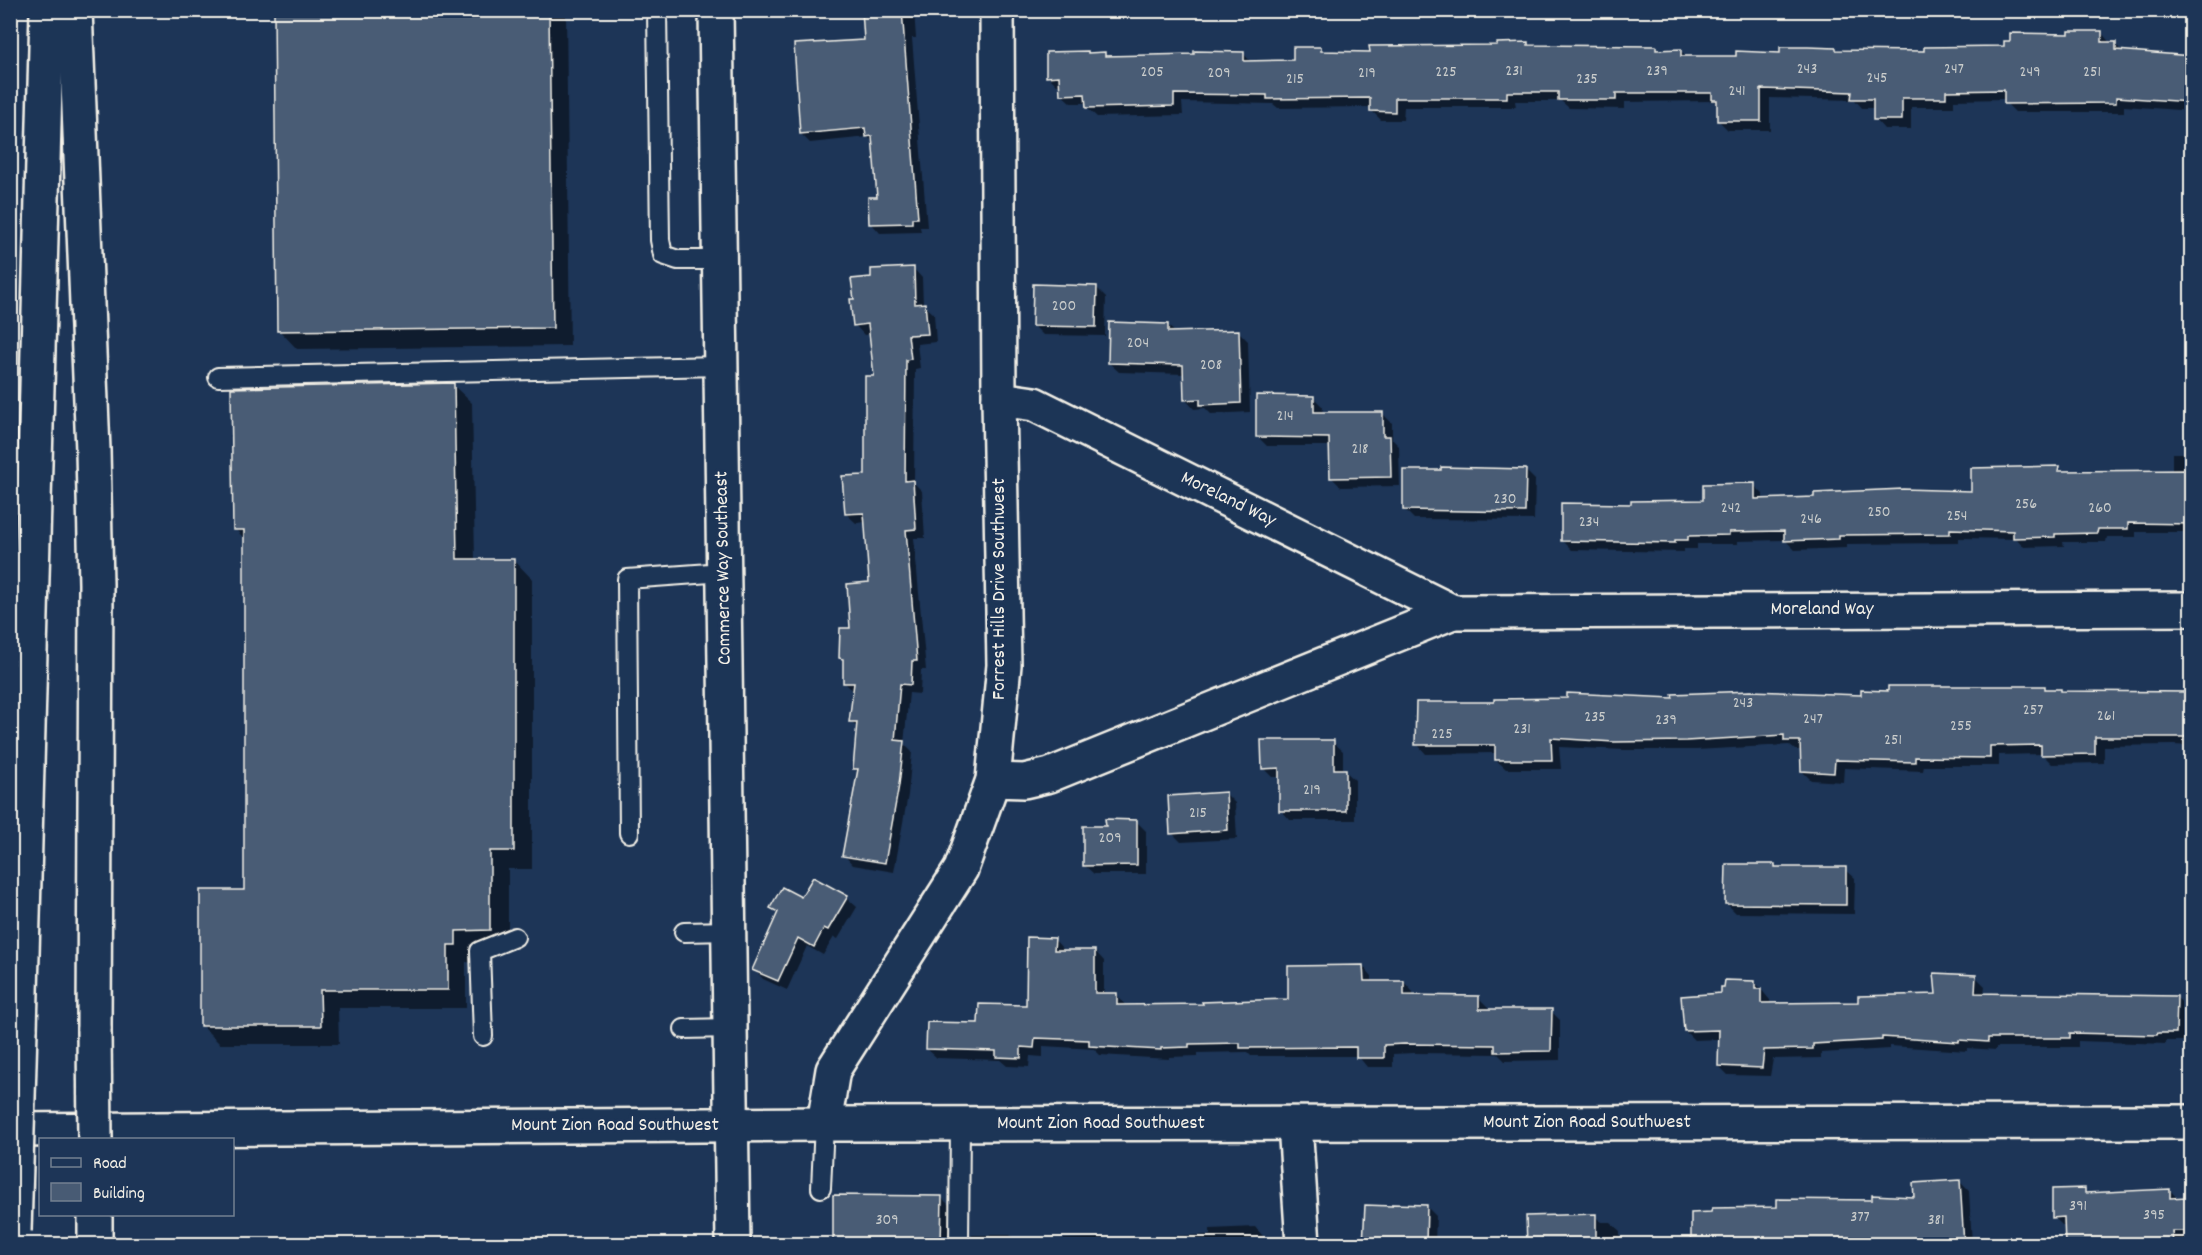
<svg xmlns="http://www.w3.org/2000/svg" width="2202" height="1255" viewBox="0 0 2202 1255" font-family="Dekko,sans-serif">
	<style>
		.shadow { fill: #0007 }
		.building { fill: #485b74; stroke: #f4f1e8; stroke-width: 1.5 }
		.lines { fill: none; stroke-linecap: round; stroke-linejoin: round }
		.service-casing { stroke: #f4f1e8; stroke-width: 22 }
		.minor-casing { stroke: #f4f1e8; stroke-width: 38 }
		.tertiary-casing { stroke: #f4f1e8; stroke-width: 38 }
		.motorway-casing { stroke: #f4f1e8; stroke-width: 38 }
		.service { stroke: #1d3557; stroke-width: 18 }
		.minor { stroke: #1d3557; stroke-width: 33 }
		.tertiary { stroke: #1d3557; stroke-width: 33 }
		.motorway { stroke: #1d3557; stroke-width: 33 }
		.motorway-bridge-casing { stroke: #f4f1e8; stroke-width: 38; stroke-linecap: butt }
		.motorway-bridge { stroke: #1d3557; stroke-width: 33 }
		.labels { text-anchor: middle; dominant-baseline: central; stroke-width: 6; stroke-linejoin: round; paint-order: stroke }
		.number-label { font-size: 16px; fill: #c9cccb }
		.street-label { font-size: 20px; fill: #f4f1e8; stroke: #1d3557 }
	</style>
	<rect width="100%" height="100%" fill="#1d3557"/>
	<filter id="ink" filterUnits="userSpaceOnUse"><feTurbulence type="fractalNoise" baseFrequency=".0167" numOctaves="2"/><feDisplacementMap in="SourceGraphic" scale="12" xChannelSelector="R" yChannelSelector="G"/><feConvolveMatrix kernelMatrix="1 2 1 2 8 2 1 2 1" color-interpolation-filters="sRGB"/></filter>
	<g filter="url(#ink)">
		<g class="shadow">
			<polygon points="275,10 566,10 570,346 297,349 279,330"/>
			<polygon points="864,10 914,10 916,38 912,38 927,227 920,227 921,232 880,233 871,223 879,198 874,143 868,137 810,143 801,134 866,42"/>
			<polygon points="2101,32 2111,44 2115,44 2123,52 2192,58 2192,111 2124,106 2124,112 2015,112 2006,103 2006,99 1954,100 1954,107 1911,107 1911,129 1884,129 1875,119 1875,108 1862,108 1855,100 1770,98 1770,130 1728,130 1718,120 1718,104 1715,101 1625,102 1625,109 1569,108 1561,101 1515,101 1516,107 1404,107 1403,120 1381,120 1372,111 1372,107 1278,108 1273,104 1182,102 1183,115 1097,117 1087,108 1087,103 1071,103 1061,94 1061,85 1057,85 1048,76 1089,54 1104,54 1108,57 1243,53 1251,62 1294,61 1320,49 1324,53 1371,53 1527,44 1531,47 1656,48 1659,51 1681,51 1687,57 1738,57 1835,49 1838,52 1926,53 2005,47"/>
			<polygon points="913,268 922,278 923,304 934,314 936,342 917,344 920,368 915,369 914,483 922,491 925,538 914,538 926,670 921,670 920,694 909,693 904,744 912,752 908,795 894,872 853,865 844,855 859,773 854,768 858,728 851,721 854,692 844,682 845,662 841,658 871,583 866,522 856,523 846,514 866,476 875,377 870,334 864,335 855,325 855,301 873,279"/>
			<polygon points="1096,287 1106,297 1105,336 1043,335 1033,325"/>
			<polygon points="1167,325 1176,333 1239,332 1248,341 1250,412 1211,414 1205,408 1194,409 1185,399 1184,374 1119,372 1109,363"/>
			<polygon points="453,385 472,403 475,560 514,560 532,579 532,869 508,869 508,948 474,963 466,962 466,1008 338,1008 339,1044 220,1044 202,1026 246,891 246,540 235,529"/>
			<polygon points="1313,397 1323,407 1322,414 1382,413 1392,423 1392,439 1399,446 1400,486 1341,487 1331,477 1331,446 1267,446 1257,436"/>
			<polygon points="2172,453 2192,453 2192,532 2136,532 2136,537 2107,537 2106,542 2063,542 2064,546 2024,547 2017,539 1959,538 1959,543 1847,544 1847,548 1795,550 1785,540 1738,541 1738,544 1697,544 1697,549 1684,549 1684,552 1572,550 1562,540 1632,505 1704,501 1754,485 1763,494 1763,500 1973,493 2058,468 2063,473 2172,472"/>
			<polygon points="1526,471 1535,480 1534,520 1414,519 1405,510"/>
			<polygon points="2044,688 2047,691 2062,692 2116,691 2119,694 2192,694 2192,746 2173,745 2104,746 2104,763 2052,764 2042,754 1999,755 1999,766 1924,766 1923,771 1844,768 1843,782 1811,780 1802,771 1802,750 1795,750 1789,745 1696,750 1624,750 1559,747 1561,769 1506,769 1496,760 1496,753 1426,754 1417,744 1674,699 1862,696"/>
			<polygon points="1333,742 1343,751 1343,771 1345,771 1355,780 1355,820 1290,820 1281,810 1280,777 1272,777 1263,768"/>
			<polygon points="1225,793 1235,803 1237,839 1181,842 1172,833"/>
			<polygon points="1136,821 1146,831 1146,874 1094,874 1084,865 1107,827"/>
			<polygon points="1775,866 1778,869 1845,869 1855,878 1854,914 1736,913 1727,904"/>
			<polygon points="814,879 847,898 857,907 838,939 834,937 823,955 807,946 787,990 763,979 754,969 778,914 772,908 802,899"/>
			<polygon points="1054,939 1063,949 1063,952 1095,951 1104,961 1104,995 1117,995 1126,1006 1204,1006 1289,1001 1363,966 1372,976 1372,983 1404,982 1413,992 1413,996 1478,997 1488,1007 1488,1011 1551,1011 1560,1020 1560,1060 1505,1061 1498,1054 1414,1053 1393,1054 1393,1067 1367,1067 1358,1056 1251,1056 1247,1052 1198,1053 1198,1056 1169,1057 1169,1059 1100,1055 1094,1049 1043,1046 1043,1057 1030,1056 1029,1067 1007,1066 1000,1060 937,1058 927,1049 980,1025 1027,1007"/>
			<polygon points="1976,977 1985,986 1984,994 2176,997 2186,1006 2185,1041 2166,1041 2166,1044 2078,1041 2078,1047 1996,1047 1996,1050 1967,1048 1967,1051 1890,1046 1890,1049 1821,1053 1821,1058 1773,1059 1770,1076 1728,1075 1719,1066 1720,1039 1694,1040 1685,1031 1722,994 1755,982 1770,1000 1770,1005 1860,1003 1937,995"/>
			<polygon points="1959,1181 1969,1191 1972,1244 1693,1244 1779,1208 1915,1198"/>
			<polygon points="2084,1190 2089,1194 2170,1190 2178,1199 2185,1199 2192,1204 2192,1244 2066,1244 2066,1226 2063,1226 2054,1217"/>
			<polygon points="941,1197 956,1212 956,1244 834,1244"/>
			<polygon points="1427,1207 1436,1216 1435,1244 1365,1244"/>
			<polygon points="1595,1216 1601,1222 1610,1222 1620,1231 1620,1244 1528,1244"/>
			<polygon points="1255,1227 1270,1244 971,1244 972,1235 1010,1235 1017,1241 1085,1238 1210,1235 1210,1229"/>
		</g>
		<g class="building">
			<polygon points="274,10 549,10 553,328 277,331"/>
			<polygon points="862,10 902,10 918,218 912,218 912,223 869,224 868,197 877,197 872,136 866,137 865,128 800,134 794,44 864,40"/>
			<polygon points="2069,31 2102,31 2102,42 2116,42 2116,50 2192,56 2190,102 2116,97 2116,103 2004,104 2004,90 1946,91 1946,98 1902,98 1902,120 1873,120 1873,99 1851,99 1852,92 1761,89 1761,121 1717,121 1717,100 1712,100 1712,93 1616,93 1616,100 1558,100 1558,92 1507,92 1507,98 1395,98 1395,112 1370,111 1370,98 1267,99 1267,95 1174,94 1174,106 1086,108 1085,94 1060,95 1059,76 1046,77 1046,52 1088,51 1088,53 1105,52 1105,56 1194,54 1194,51 1244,52 1244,61 1293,60 1293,47 1321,47 1321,51 1370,52 1369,46 1497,45 1497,43 1528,42 1528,45 1656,46 1656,50 1681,49 1681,56 1736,56 1736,51 1780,53 1780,47 1808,47 1836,48 1836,50 1924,51 1924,47 2004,46 2004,41 2010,41 2010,33 2069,34"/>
			<polygon points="914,267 915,304 925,303 928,334 908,335 911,359 906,360 905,481 913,480 916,529 906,530 917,661 912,661 911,685 900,684 895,740 904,741 899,785 885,863 842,856 858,769 853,769 857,722 849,722 854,683 843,683 843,659 839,658 840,628 850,628 847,584 869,582 864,513 845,514 842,476 865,475 865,376 874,376 868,324 853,326 850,299 854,299 851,279 871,277 871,269"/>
			<polygon points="1033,284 1097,286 1096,327 1032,326"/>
			<polygon points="1109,322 1168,324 1168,332 1239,330 1241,403 1200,405 1200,399 1184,400 1183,365 1108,363"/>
			<polygon points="454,383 457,559 514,559 514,851 490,851 490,930 456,931 456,945 448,945 448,990 320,990 321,1026 200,1026 200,890 244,890 244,530 233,530 231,388"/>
			<polygon points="1256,395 1314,396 1314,412 1383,412 1383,436 1390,436 1391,477 1330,478 1329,438 1256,437"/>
			<polygon points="2059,466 2058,471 2192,470 2192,524 2128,523 2128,529 2098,529 2097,533 2055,534 2055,537 2013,538 2013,531 1950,529 1950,534 1839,535 1839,539 1784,541 1784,531 1729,532 1729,535 1688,536 1688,540 1675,540 1675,543 1561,541 1561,503 1631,504 1631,501 1703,500 1703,484 1755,483 1755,499 1814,497 1814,493 1903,489 1971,491 1971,468"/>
			<polygon points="1441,467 1526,469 1525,512 1403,510 1403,470 1441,470"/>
			<polygon points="1888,686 2045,686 2045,689 2061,689 2061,691 2192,692 2192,737 2095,737 2095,754 2041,755 2041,745 1990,746 1990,758 1915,757 1915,762 1835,760 1834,773 1801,771 1800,741 1784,741 1784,735 1686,741 1614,742 1551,738 1552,760 1495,760 1495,745 1415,745 1416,702 1494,702 1494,699 1567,698 1567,693 1673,698 1672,694 1751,691 1861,695 1861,690 1888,691"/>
			<polygon points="1261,740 1334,740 1334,769 1346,769 1346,811 1279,811 1279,768 1262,769"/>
			<polygon points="1226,792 1228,830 1170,834 1168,796"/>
			<polygon points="1105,819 1137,820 1137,865 1083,866 1083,826 1106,826"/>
			<polygon points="1726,864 1775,864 1775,867 1846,867 1846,905 1725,904"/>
			<polygon points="813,877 848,896 828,930 824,928 814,947 798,938 778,981 752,970 778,912 770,908 782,887 801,897"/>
			<polygon points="1027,937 1055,938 1054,950 1095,950 1095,993 1117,993 1117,1005 1203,1004 1202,1002 1288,999 1288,966 1363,965 1364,981 1404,981 1404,995 1479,996 1479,1009 1552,1009 1551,1051 1495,1052 1495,1045 1404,1044 1384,1045 1384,1058 1356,1058 1356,1047 1240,1048 1240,1043 1189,1044 1189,1047 1161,1048 1161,1050 1089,1046 1089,1040 1035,1038 1034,1048 1021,1047 1021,1058 996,1057 996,1051 926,1049 927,1022 978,1023 979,1004 1026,1005"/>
			<polygon points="1934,973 1976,975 1975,993 2177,996 2176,1033 2158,1033 2157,1035 2070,1033 2070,1038 1988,1038 1988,1042 1959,1040 1959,1042 1882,1037 1882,1040 1813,1044 1813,1049 1764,1050 1762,1068 1718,1066 1719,1030 1684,1031 1681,996 1721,993 1721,987 1724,987 1725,980 1755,981 1755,989 1761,989 1761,1003 1858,1002 1858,996 1936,994"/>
			<polygon points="1960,1180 1964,1245 1912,1245 1912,1243 1863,1240 1863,1245 1691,1245 1691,1213 1711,1212 1712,1208 1777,1207 1777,1199 1872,1200 1872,1195 1914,1197 1913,1183"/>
			<polygon points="2085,1188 2085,1193 2170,1189 2170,1198 2186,1197 2187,1231 2172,1231 2173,1245 2065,1245 2064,1217 2052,1218 2052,1189"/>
			<polygon points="833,1195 942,1196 941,1245 833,1245"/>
			<polygon points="1392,1204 1427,1205 1426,1245 1363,1245 1365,1205 1392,1206"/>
			<polygon points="1596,1214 1596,1245 1527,1245 1526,1216"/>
		</g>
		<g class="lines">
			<g class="service-casing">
				<g id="service">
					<polyline points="657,10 660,240 663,255 678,260 719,260"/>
					<polyline points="218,377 721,366"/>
					<polyline points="629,833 627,579 724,572"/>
					<polyline points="684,932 729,931"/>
					<polyline points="684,1029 730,1028"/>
					<polyline points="483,1036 480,951 515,937"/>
					<polyline points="821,1188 824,1124"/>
					<polyline points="959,1244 960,1124"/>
				</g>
			</g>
			<g class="minor-casing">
				<g id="minor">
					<polyline points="716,10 733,1244"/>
					<polyline points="999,399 1034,404 1453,612"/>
					<polyline points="993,780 1024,781 1050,775 1453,612 2192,609"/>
					<polyline points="824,1124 833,1070 961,869 993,780 1004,665 999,399 997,10"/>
					<polyline points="1295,1124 1303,1244"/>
				</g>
			</g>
			<g class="tertiary-casing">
				<polyline id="tertiary" points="10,1130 824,1124 2192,1122"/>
			</g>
			<g class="motorway-casing">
				<g id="motorway">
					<polyline points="75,10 93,450 96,584 94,1030"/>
					<polyline points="20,1030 47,10"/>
					<polyline points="95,1214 95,1244"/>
				</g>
			</g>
			<use href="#service" class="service"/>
			<use href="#minor" class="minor"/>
			<use href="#tertiary" class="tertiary"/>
			<use href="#motorway" class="motorway"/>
			<g class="motorway-bridge-casing">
				<g id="motorway-bridge">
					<polyline points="94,1030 95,1140"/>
					<polyline points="14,1231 20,1030"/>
				</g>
			</g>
			<use href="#motorway-bridge" class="motorway-bridge"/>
		</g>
	</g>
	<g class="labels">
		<g class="number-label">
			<text x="1807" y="69">243</text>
			<text x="1954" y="69">247</text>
			<text x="1514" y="71">231</text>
			<text x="1657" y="71">239</text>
			<text x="1152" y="72">205</text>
			<text x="1446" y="72">225</text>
			<text x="2030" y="72">249</text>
			<text x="2092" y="72">251</text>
			<text x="1219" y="73">209</text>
			<text x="1367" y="73">219</text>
			<text x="1877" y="78">245</text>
			<text x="1295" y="79">215</text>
			<text x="1587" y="79">235</text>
			<text x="1737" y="91">241</text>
			<text x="1064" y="306">200</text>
			<text x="1138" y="343">204</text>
			<text x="1211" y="365">208</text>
			<text x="1285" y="416">214</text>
			<text x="1360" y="449">218</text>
			<text x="1505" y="499">230</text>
			<text x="2026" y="504">256</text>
			<text x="1731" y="508">242</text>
			<text x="2100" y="508">260</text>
			<text x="1879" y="512">250</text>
			<text x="1957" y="516">254</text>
			<text x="1811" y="519">246</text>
			<text x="1589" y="522">234</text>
			<text x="1743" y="703">243</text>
			<text x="2033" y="710">257</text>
			<text x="2106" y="716">261</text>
			<text x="1595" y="717">235</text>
			<text x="1813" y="719">247</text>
			<text x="1666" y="720">239</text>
			<text x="1961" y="726">255</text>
			<text x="1522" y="729">231</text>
			<text x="1442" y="734">225</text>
			<text x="1893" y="740">251</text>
			<text x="1312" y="790">219</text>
			<text x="1198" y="813">215</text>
			<text x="1110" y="838">209</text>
			<text x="2078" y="1206">391</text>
			<text x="2154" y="1215">395</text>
			<text x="1860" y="1217">377</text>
			<text x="887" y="1220">309</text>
			<text x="1936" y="1220">381</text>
		</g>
		<g class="street-label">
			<text transform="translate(1228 500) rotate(26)">Moreland Way</text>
			<text transform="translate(724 568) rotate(-91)">Commerce Way Southeast</text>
			<text transform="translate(1000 589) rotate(-90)">Forrest Hills Drive Southwest</text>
			<text x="1822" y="610">Moreland Way</text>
			<text x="1587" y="1123">Mount Zion Road Southwest</text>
			<text x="1101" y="1124">Mount Zion Road Southwest</text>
			<text x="615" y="1126">Mount Zion Road Southwest</text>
		</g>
	</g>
	<rect width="2202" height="1255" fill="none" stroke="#1d3557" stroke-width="36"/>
	<rect x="18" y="18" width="2166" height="1219" fill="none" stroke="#f4f1e8" stroke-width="2" filter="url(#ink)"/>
	<rect x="39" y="1138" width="195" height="78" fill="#1d3557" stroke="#738091" stroke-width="1.5"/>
	<rect x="51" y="1158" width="30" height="9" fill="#1d3557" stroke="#738091" stroke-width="1.5"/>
	<text x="93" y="1168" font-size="18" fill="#f4f1e8">Road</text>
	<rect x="51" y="1183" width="30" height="18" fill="#485b74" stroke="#738091" stroke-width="1.5"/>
	<text x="93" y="1198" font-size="18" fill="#f4f1e8">Building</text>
</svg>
